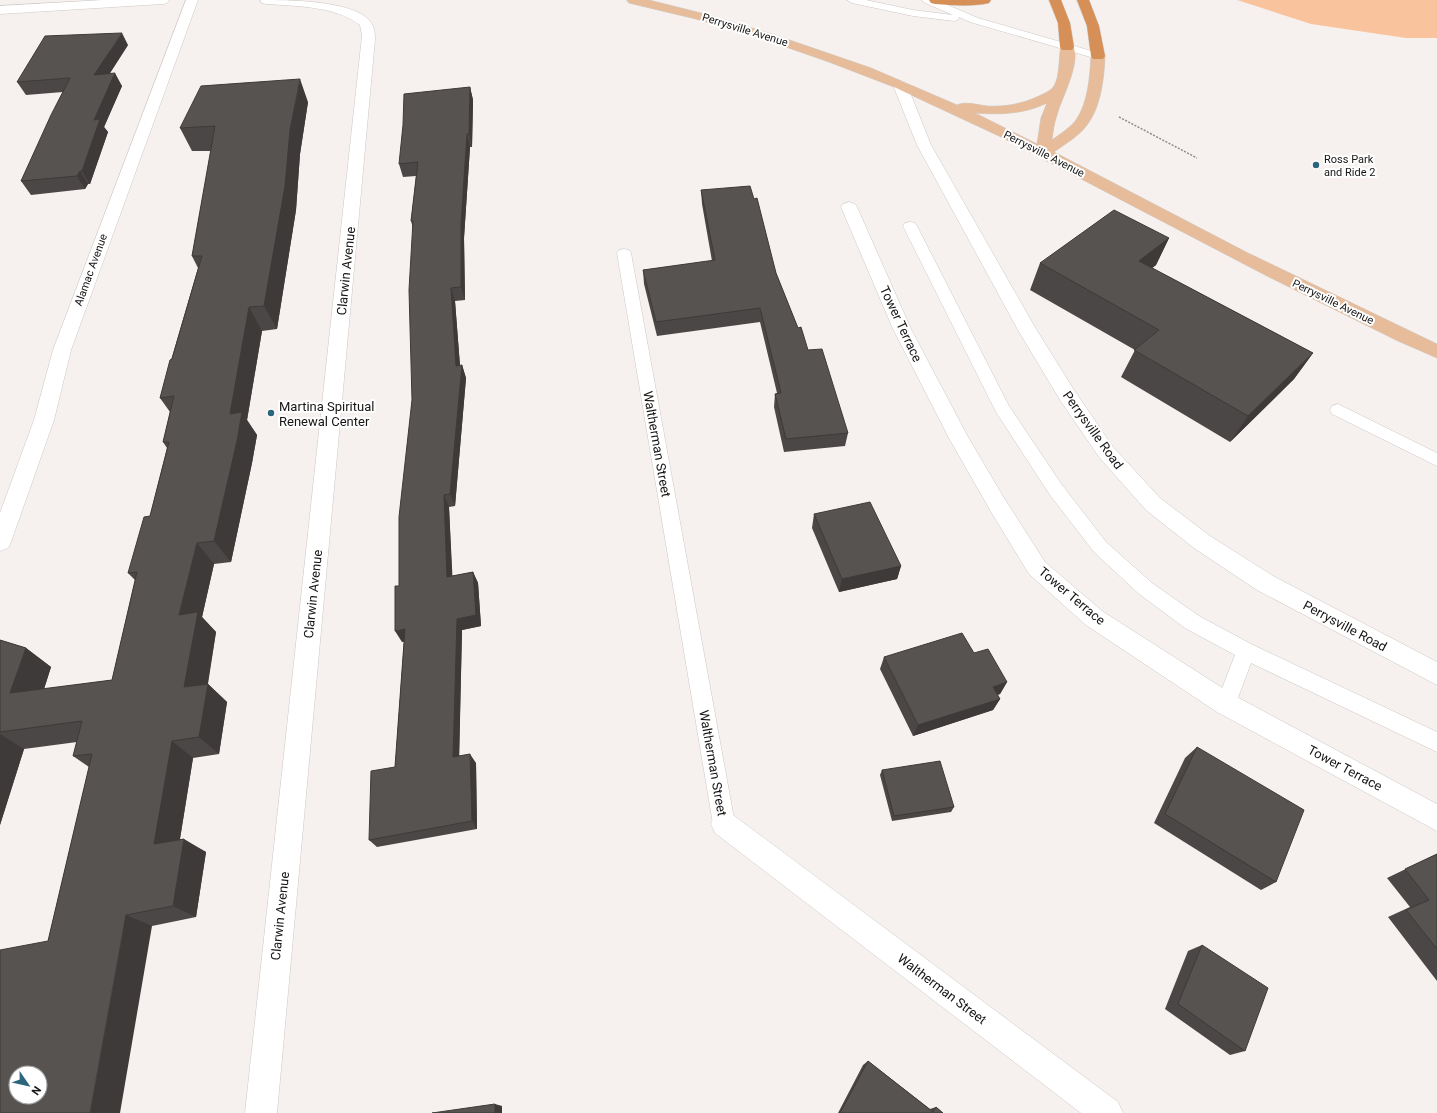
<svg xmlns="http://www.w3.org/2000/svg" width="1437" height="1113" viewBox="0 0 1437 1113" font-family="Roboto,sans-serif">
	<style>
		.green { fill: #f9c49d }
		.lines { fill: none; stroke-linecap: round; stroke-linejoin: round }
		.lane-casing { stroke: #cdc8c5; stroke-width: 1 }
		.street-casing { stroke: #cdc8c5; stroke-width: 1 }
		.primary-casing { stroke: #d0d0d0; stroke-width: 1 }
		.highway-casing { stroke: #d0d0d0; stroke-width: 1 }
		.path { stroke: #8e8b89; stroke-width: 1.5; stroke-dasharray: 2 1.5; stroke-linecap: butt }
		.lane { fill: #fff; fill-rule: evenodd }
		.street { fill: #fff; fill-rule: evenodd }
		.primary { fill: #e6bc9a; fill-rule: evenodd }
		.highway { fill: #d68f56; fill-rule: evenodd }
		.wall { fill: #4b4746 }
		.shaded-wall { fill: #3d3a39 }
		.building { fill: #575351; stroke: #3d3a39; fill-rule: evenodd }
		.poi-dot { fill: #2b667e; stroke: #fff; stroke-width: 1.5 }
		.labels { text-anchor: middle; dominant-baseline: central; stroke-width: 4; stroke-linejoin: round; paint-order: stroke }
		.far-street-label { font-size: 11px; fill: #161514; stroke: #fff }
		.far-poi-label { font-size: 11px; fill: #161514; stroke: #fff; text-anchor: start }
		.street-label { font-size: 13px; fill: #161514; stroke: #fff }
		.poi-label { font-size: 13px; fill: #161514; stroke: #fff; text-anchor: start }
	</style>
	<rect width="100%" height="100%" fill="#f6f1ee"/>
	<polygon class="green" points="1237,0 1437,0 1437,38 1406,38 1311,24"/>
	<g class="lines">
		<g class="lane-casing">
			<g id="lane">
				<polygon points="847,0 866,0 913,10 953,15 923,2 922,0 936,0 978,18 1102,54 1103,56 1102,58 1094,58 970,22 959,17 958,20 954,21 913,16 852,3"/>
				<polygon points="910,222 915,223 917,226 1009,406 1062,485 1106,542 1152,583 1199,616 1253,645 1437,732 1437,752 1251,663 1233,711 1226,713 1219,711 1216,704 1235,655 1185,628 1138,593 1094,552 1050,495 996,412 903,226 905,223"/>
				<polygon points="624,249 629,250 631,253 735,824 732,832 724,835 716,832 713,824 617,253 619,250"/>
				<polygon points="1338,404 1437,453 1437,466 1332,414 1330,410 1332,406"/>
			</g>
		</g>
		<g class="street-casing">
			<g id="street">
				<polygon points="103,0 169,0 167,3 163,4 0,14 0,6"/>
				<polygon points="186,0 198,0 71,350 54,420 11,542 8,548 0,551 0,513 34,420 53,350"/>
				<path d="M 260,0 C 287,0 352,0 370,21 C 374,26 375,32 375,39 L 277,1113 L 245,1113 L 362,36 L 360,25 C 335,6 296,6 266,4 L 262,3 Z"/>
				<polygon points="900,81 905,82 907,85 931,145 1036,329 1074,390 1113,447 1160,498 1210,536 1273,576 1437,662 1437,685 1257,590 1194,548 1146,510 1099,457 1060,400 1018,330 917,145 893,85 895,82"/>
				<polygon points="849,202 855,204 857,207 911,329 968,437 1004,498 1045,562 1102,611 1235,696 1437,804 1437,831 1217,712 1086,625 1029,574 990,510 950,440 893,329 841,207 843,204"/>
				<polygon points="724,811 733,815 1118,1102 1123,1113 1081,1113 715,833 711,824 715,815"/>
			</g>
		</g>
		<g class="primary-casing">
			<path id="primary" d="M 627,0 L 649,0 L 705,14 L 772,34 L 871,68 L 957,105 C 965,101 978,105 987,106 C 1005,107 1022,104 1039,96 C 1043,94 1051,91 1054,86 C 1061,75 1058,51 1062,44 L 1072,44 C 1083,60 1061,99 1057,115 C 1054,123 1053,131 1052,140 C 1060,134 1070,128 1076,120 C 1088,103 1090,76 1091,56 L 1093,53 L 1103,53 L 1105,56 C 1104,78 1101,107 1087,125 C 1079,136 1065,144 1054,152 L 1246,252 L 1437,344 L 1437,358 L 1398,341 L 1267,276 L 999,136 L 894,87 L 829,62 L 763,39 L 696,19 L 629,3 ZM 1047,103 L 1041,118 L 1037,144 L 975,113 C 1000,115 1025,114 1047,103 Z"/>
		</g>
		<g class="highway-casing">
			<g id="highway">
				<path d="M 929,0 L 991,0 L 989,3 C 972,7 953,5 935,4 L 931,3 Z"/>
				<polygon points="1049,0 1061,0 1070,23 1074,47 1072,50 1062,50 1060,47 1058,23"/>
				<polygon points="1077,0 1089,0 1099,26 1105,56 1103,59 1093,59 1091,56 1087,26"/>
			</g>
		</g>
		<polyline class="path" points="1119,117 1197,158"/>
		<use href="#lane" class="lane"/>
		<use href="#street" class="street"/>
		<use href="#primary" class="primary"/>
		<use href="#highway" class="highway"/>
	</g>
	<g class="wall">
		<polygon points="128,45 110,73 122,86 104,127 108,132 90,184 88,184 85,189 31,195 21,181 63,92 26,95 17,82"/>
		<polygon points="470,87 473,100 472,147 470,147 464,238 465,300 455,301 460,366 462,365 466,378 455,506 449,507 452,576 473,572 478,583 481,626 462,630 459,756 476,763 477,829 377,847 369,840 395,767 404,641 402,642 399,586 412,400 413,228 411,221 416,176 403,177 399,164"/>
		<polygon points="308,102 300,154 296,210 277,329 262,331 247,420 257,435 252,463 231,562 214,564 202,617 216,632 208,684 227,702 219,754 193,758 180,839 206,852 196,917 152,926 48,941 89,767 73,756 77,742 24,749 0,825 0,640 26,648 51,667 44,689 112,680 135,580 128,573 150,516 167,448 163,442 170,412 160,398 198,268 192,256 211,151 192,151 180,128"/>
		<polygon points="701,190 754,199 776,273 798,328 808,350 848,433 845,446 784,452 774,407 775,394 777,393 760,322 657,336 644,284 643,270 712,261 702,204"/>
		<polygon points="1169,238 1156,265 1152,268 1313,353 1294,379 1230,442 1121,377 1135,350 1030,290 1040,263"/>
		<polygon points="814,514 901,566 897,579 839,592 812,528"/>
		<polygon points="974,653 1007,682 1000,694 997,695 1000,699 993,710 913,736 880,669 884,657"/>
		<polygon points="1197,747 1276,882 1261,890 1154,823 1185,758"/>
		<polygon points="882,770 954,807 951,812 892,821 880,775"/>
		<polygon points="1437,854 1437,981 1388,917 1410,907 1387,878"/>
		<polygon points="1202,945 1245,1051 1230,1055 1165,1009 1188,951"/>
		<polygon points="868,1061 930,1109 936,1107 943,1113 838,1113 863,1065"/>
	</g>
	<g class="shaded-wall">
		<polygon points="122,33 128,45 101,87 94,75"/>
		<polygon points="115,73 122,86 104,127 108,132 90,184 82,171 94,120"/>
		<polygon points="300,79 308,102 300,154 296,210 277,329 264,306 290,130"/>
		<polygon points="470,87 473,100 472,147 469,134"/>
		<polygon points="467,134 470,147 464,238 465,300 461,287 461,224"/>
		<polygon points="80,171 88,184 85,189 77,176"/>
		<polygon points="1169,238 1156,265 1127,288 1139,261"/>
		<polygon points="451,288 455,301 461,379 456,366"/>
		<polygon points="249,307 262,331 247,420 257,435 252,463 231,562 214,541 230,414"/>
		<polygon points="1313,353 1294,379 1230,442 1248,416"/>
		<polygon points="462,365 466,378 455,506 450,494"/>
		<polygon points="444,495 449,507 453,588 447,577"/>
		<polygon points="197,543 214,564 202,617 216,632 204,705 184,687 179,615"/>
		<polygon points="901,566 897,579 839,592 842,579"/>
		<polygon points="473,572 478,583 481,626 462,630 459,766 453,757 457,619"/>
		<polygon points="405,629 411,640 402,642 395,631"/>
		<polygon points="26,648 51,667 37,711 10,693"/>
		<polygon points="1007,682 1000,694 987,698 993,687"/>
		<polygon points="208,684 227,702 219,754 199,737"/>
		<polygon points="1000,699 993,710 913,736 918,725"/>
		<polygon points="0,734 24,749 0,825"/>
		<polygon points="172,741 193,758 177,857 154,844"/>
		<polygon points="470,754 476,763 477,829 472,821"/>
		<polygon points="184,839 206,852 196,917 173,906"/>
		<polygon points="126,915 152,926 120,1113 90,1113"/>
		<polygon points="495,1104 502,1106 502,1113 495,1113"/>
	</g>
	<g class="building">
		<polygon points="122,33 94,75 115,73 94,120 100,119 82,171 80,171 77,176 21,181 51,115 70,78 17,82 45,36"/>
		<path d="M 300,79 L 290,130 L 285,186 L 264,306 L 249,307 L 230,414 L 242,412 L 237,441 L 214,541 L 197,543 L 179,615 L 198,612 L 184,687 L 208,684 L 199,737 L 172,741 L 154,844 L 184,839 L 173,906 L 126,915 L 90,1113 L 0,1113 L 0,950 L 48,941 L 92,754 L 73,756 L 82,721 L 0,732 L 0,640 L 26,648 L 10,693 L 112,680 L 137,572 L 128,573 L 144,517 L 150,516 L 169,442 L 163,442 L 174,396 L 160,398 L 170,360 L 172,359 L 202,256 L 192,256 L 215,126 L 180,128 L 201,86 ZM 16,1073 L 40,1073 L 40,1097 L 16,1097 Z"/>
		<polygon points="470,87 469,134 467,134 461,224 461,287 451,288 456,366 462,365 450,494 444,495 447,577 473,572 476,615 457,619 453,757 470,754 472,821 369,840 371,771 395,767 405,629 395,631 395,586 399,586 399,517 412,400 409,290 413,221 411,221 418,162 399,164 403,125 404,94"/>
		<polygon points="750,186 754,199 757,198 776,273 798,328 801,327 808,350 822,349 848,433 786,439 775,394 781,393 760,308 656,322 643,270 715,260 701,190"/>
		<polygon points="1114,210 1169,238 1139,261 1313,353 1248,416 1134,350 1159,330 1040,263"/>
		<polygon points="870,502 901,566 842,579 814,514"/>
		<polygon points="962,633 974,653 988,649 1007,682 993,687 1000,699 918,725 884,657"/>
		<polygon points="1197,747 1304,810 1276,882 1165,814"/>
		<polygon points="940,761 954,807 894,816 882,770"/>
		<polygon points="1437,854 1437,949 1406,910 1429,900 1405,869"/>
		<polygon points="1202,945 1268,988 1245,1051 1178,1004"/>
		<polygon points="868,1061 933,1112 936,1107 943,1113 840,1113"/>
		<polygon points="495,1104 495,1113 432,1113"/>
	</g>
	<g class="poi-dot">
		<circle cx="1316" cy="165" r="4"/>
		<circle cx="271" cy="413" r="4"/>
	</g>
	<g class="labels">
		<g class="far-street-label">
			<text transform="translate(745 30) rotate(17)">Perrysville Avenue</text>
			<text transform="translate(1044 154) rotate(27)">Perrysville Avenue</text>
			<text transform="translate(91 270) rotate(-70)">Alamac Avenue</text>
			<text transform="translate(1333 302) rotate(26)">Perrysville Avenue</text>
		</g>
		<g class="far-poi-label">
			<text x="1324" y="159">Ross Park<tspan x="1324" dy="13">and Ride 2</tspan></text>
		</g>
		<g class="street-label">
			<text transform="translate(346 271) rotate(-84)">Clarwin Avenue</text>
			<text transform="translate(901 324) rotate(65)">Tower Terrace</text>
			<text transform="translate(1093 430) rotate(54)">Perrysville Road</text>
			<text transform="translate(657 444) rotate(80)">Waltherman Street</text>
			<text transform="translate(313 594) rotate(-84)">Clarwin Avenue</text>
			<text transform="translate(1072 596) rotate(40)">Tower Terrace</text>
			<text transform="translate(1345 626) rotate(28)">Perrysville Road</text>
			<text transform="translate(713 763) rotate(80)">Waltherman Street</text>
			<text transform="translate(1345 768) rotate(28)">Tower Terrace</text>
			<text transform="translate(280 916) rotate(-84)">Clarwin Avenue</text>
			<text transform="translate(942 989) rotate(37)">Waltherman Street</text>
		</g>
		<g class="poi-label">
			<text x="279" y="406">Martina Spiritual<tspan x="279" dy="15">Renewal Center</tspan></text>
		</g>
	</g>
	<g transform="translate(28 1085) rotate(124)"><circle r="19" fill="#ffffff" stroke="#a2a1a1"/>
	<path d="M0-3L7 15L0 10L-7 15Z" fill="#2b667e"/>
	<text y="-6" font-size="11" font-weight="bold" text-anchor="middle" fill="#161514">N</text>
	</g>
</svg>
